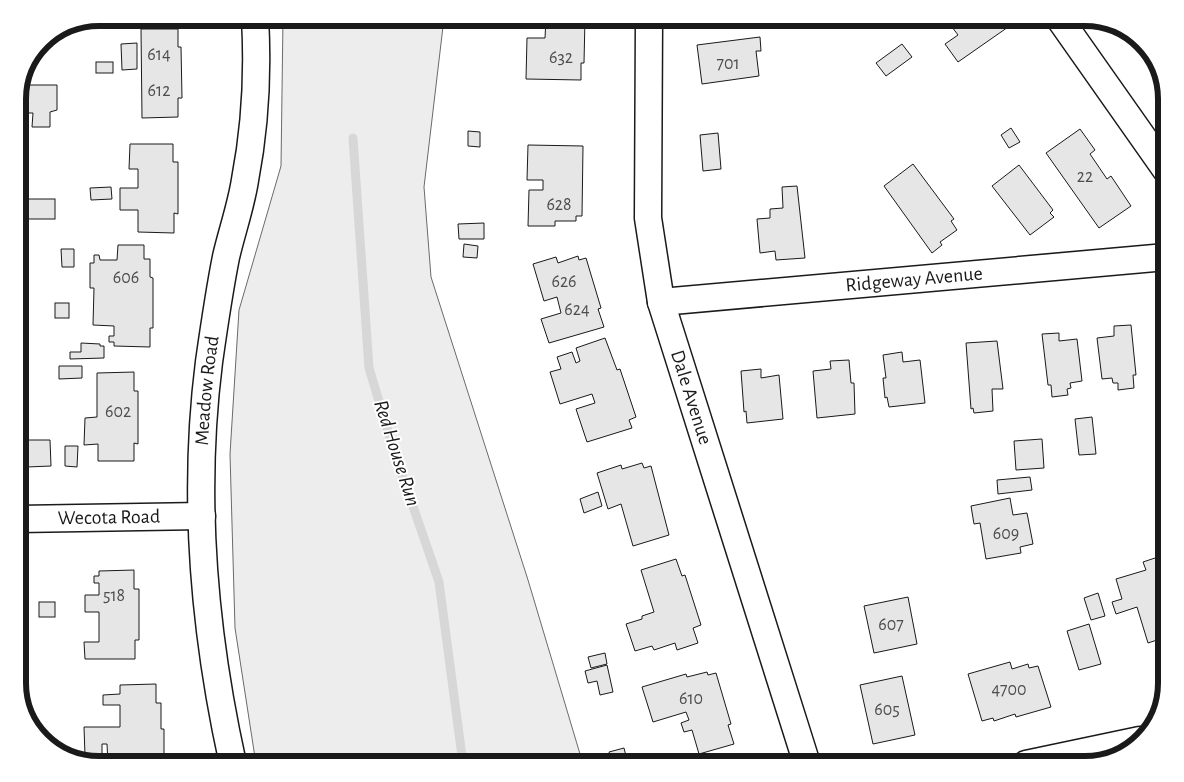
<svg xmlns="http://www.w3.org/2000/svg" width="1184" height="782" viewBox="0 0 1184 782" font-family="'Alegreya Sans',sans-serif">
	<style>
		.built { fill: #ededed; stroke: #6a6a6a }
		.lines { fill: none; stroke-linecap: round; stroke-linejoin: round }
		.stream { stroke: #d7d7d7; stroke-width: 9 }
		.building { fill: #e6e6e6; stroke: #1a1a1a }
		.street-casing { stroke: #1a1a1a; stroke-width: 29 }
		.street { stroke: #fff; stroke-width: 26 }
		.labels { text-anchor: middle; dominant-baseline: central; stroke-width: 4; stroke-linejoin: round; paint-order: stroke }
		.number-label { font-size: 18px; fill: #4d4d4d }
		.street-label { font-size: 20px; fill: #1a1a1a; stroke: #fff }
		.water-label { font-size: 21px; font-style: italic; fill: #1a1a1a; stroke: #fff }
		.rim { fill: none; stroke: #1a1a1a; stroke-width: 6 }
	</style>
	<rect width="100%" height="100%" fill="#fff"/>
	<polygon class="built" points="283,18 444,18 424,187 431,277 528,580 583,764 256,764 235,628 230,454 239,310 281,166"/>
	<g class="lines">
		<polyline class="stream" points="353,138 369,368 394,451 439,582 463,764"/>
	</g>
	<g class="building">
		<polygon points="546,18 585,18 584,63 581,63 581,80 526,79 527,38 545,38"/>
		<polygon points="957,18 1006,18 1011,25 958,62 945,44 958,35 949,23"/>
		<polygon points="141,29 178,29 178,47 181,47 182,98 178,98 178,117 142,118"/>
		<polygon points="760,37 761,51 756,51 759,76 702,84 697,45"/>
		<polygon points="137,43 137,69 122,70 121,44"/>
		<polygon points="902,44 912,57 886,76 876,63"/>
		<rect x="96" y="62" width="17" height="11"/>
		<polygon points="23,85 57,85 57,110 50,112 50,127 32,127 33,113 23,113"/>
		<polygon points="1011,128 1020,142 1009,148 1001,135"/>
		<polygon points="1080,129 1095,150 1090,154 1107,179 1111,176 1131,206 1099,228 1046,153"/>
		<polygon points="468,131 480,132 480,147 468,146"/>
		<polygon points="718,133 721,169 703,171 700,135"/>
		<polygon points="130,144 173,144 173,162 178,162 178,214 174,213 174,233 138,232 138,210 120,210 120,188 138,188 138,169 129,169"/>
		<polygon points="528,145 583,146 582,216 576,216 576,221 555,221 555,226 528,226 529,190 543,190 543,180 527,180"/>
		<polygon points="913,164 954,219 951,221 957,230 940,242 942,245 932,253 884,186"/>
		<polygon points="1019,165 1053,210 1050,213 1054,217 1030,235 992,186"/>
		<polygon points="797,186 805,258 776,260 775,251 760,253 757,219 770,218 770,209 783,208 782,187"/>
		<polygon points="111,187 112,199 91,200 90,188"/>
		<rect x="27" y="199" width="28" height="20"/>
		<polygon points="484,223 484,239 459,239 458,224"/>
		<polygon points="464,244 478,246 477,258 463,257"/>
		<polygon points="118,245 144,245 144,259 150,259 150,277 153,278 153,328 150,328 150,347 114,346 114,342 109,342 109,336 114,336 114,326 93,325 94,288 90,288 90,263 94,263 94,255 99,255 100,260 117,260"/>
		<polygon points="61,249 74,249 74,267 62,267"/>
		<polygon points="578,256 579,260 586,258 601,308 598,309 604,327 549,343 541,319 561,313 557,297 544,301 533,264 556,257 558,263"/>
		<rect x="55" y="303" width="14" height="15"/>
		<polygon points="1131,325 1136,375 1133,375 1134,388 1118,390 1118,383 1113,383 1112,378 1102,379 1097,338 1114,336 1114,326"/>
		<polygon points="1059,333 1059,341 1077,339 1082,381 1070,383 1071,388 1067,389 1068,395 1052,397 1051,385 1048,385 1042,334"/>
		<polygon points="605,338 617,370 620,369 636,417 629,420 632,428 587,442 576,409 595,403 592,394 560,404 550,372 561,369 557,357 572,352 576,363 580,361 576,348"/>
		<polygon points="997,341 1003,389 992,389 993,411 974,413 973,408 971,409 966,343"/>
		<polygon points="81,343 100,344 100,346 104,346 104,358 70,359 70,352 81,352"/>
		<polygon points="902,352 903,362 920,360 925,403 889,407 887,397 885,398 883,378 886,378 883,355"/>
		<polygon points="849,360 851,383 854,383 855,414 817,418 813,371 831,369 830,361"/>
		<polygon points="59,366 82,366 82,378 59,379"/>
		<polygon points="761,369 761,378 779,375 783,419 747,423 746,411 744,412 741,371"/>
		<polygon points="134,372 134,391 138,391 138,444 134,443 134,461 98,461 98,444 84,445 85,418 97,417 97,373"/>
		<polygon points="1092,417 1096,454 1079,455 1075,419"/>
		<polygon points="1042,439 1044,468 1016,470 1014,441"/>
		<polygon points="26,440 50,440 51,466 27,467"/>
		<polygon points="65,446 78,446 77,467 65,466"/>
		<polygon points="642,463 644,468 651,466 669,535 633,546 621,504 608,509 597,473 621,465 622,469"/>
		<polygon points="1166,471 1166,491 1157,482"/>
		<polygon points="1030,477 1032,490 998,494 997,480"/>
		<polygon points="598,492 602,506 584,513 580,499"/>
		<polygon points="1010,498 1013,515 1027,513 1033,544 1020,547 1021,553 986,559 980,523 974,524 971,506"/>
		<polygon points="1161,556 1166,575 1166,637 1148,643 1137,607 1116,614 1112,602 1122,599 1116,579 1146,570 1143,562"/>
		<polygon points="676,559 682,576 685,575 701,625 693,628 698,643 677,650 675,643 654,650 652,646 635,651 626,624 642,619 642,616 654,612 641,570"/>
		<polygon points="134,570 134,589 139,589 139,640 135,640 135,659 85,659 84,642 99,642 99,612 85,612 85,595 99,595 99,583 94,583 94,576 99,576 99,571"/>
		<polygon points="1098,593 1105,616 1091,620 1084,598"/>
		<polygon points="908,597 917,644 874,653 864,606"/>
		<rect x="39" y="602" width="16" height="15"/>
		<polygon points="1089,624 1101,664 1079,670 1067,631"/>
		<polygon points="605,653 607,664 591,668 588,657"/>
		<polygon points="1010,662 1012,669 1028,664 1029,668 1038,666 1051,707 1016,717 1015,714 994,721 993,718 982,721 968,674"/>
		<polygon points="607,665 613,692 600,695 597,681 588,683 585,671"/>
		<polygon points="707,672 708,675 716,673 731,724 728,725 734,744 699,754 692,730 684,732 681,723 689,720 686,712 653,722 642,687 686,674 687,677"/>
		<polygon points="902,676 915,735 873,744 860,685"/>
		<polygon points="156,684 156,703 161,703 161,729 164,729 164,754 152,754 152,764 108,764 107,744 102,744 102,756 85,756 84,727 120,727 120,705 103,705 103,695 120,694 120,685"/>
		<polygon points="624,748 628,764 613,764 609,752"/>
	</g>
	<g class="lines">
		<g class="street-casing">
			<g id="street">
				<path id="s1" d="M 649,18 L 648,218 L 661,302 L 807,764"/>
				<polyline points="1059,18 1166,170"/>
				<path id="s2" d="M 661,302 L 1166,257"/>
				<path id="s3" d="M 18,519 L 202,516"/>
				<path id="s4" d="M 233,764 C 204,633 192,496 209,362 C 214,327 219,292 226,257 C 232,231 241,206 245,180 C 255,128 258,70 255,18"/>
				<polyline points="1026,764 1140,740"/>
			</g>
		</g>
		<use href="#street" class="street"/>
	</g>
	<g class="labels">
		<g class="number-label">
			<text x="159" y="55">614</text>
			<text x="561" y="58">632</text>
			<text x="728" y="64">701</text>
			<text x="159" y="91">612</text>
			<text x="1085" y="177">22</text>
			<text x="559" y="205">628</text>
			<text x="126" y="278">606</text>
			<text x="564" y="282">626</text>
			<text x="577" y="310">624</text>
			<text x="118" y="412">602</text>
			<text x="1006" y="534">609</text>
			<text x="114" y="596">518</text>
			<text x="891" y="625">607</text>
			<text x="1009" y="690">4700</text>
			<text x="691" y="699">610</text>
			<text x="887" y="710">605</text>
		</g>
		<g class="street-label">
			<text stroke="none"><textPath href="#s2" startOffset="254">Ridgeway Avenue</textPath></text>
			<text stroke="none"><textPath href="#s4" startOffset="376">Meadow Road</textPath></text>
			<text stroke="none"><textPath href="#s1" startOffset="385">Dale Avenue</textPath></text>
			<text stroke="none"><textPath href="#s3" startOffset="91">Wecota Road</textPath></text>
		</g>
		<g class="water-label">
			<text transform="translate(397 453) rotate(72)">Red House Run</text>
		</g>
	</g>
	<path d="M0 0H1184V782H0ZM99 26H1085A73 73 0 0 1 1158 99V683A73 73 0 0 1 1085 756H99A73 73 0 0 1 26 683V99A73 73 0 0 1 99 26Z" fill="#fff" fill-rule="evenodd"/>
	<path class="rim" d="M99 26H1085A73 73 0 0 1 1158 99V683A73 73 0 0 1 1085 756H99A73 73 0 0 1 26 683V99A73 73 0 0 1 99 26Z"/>
</svg>
